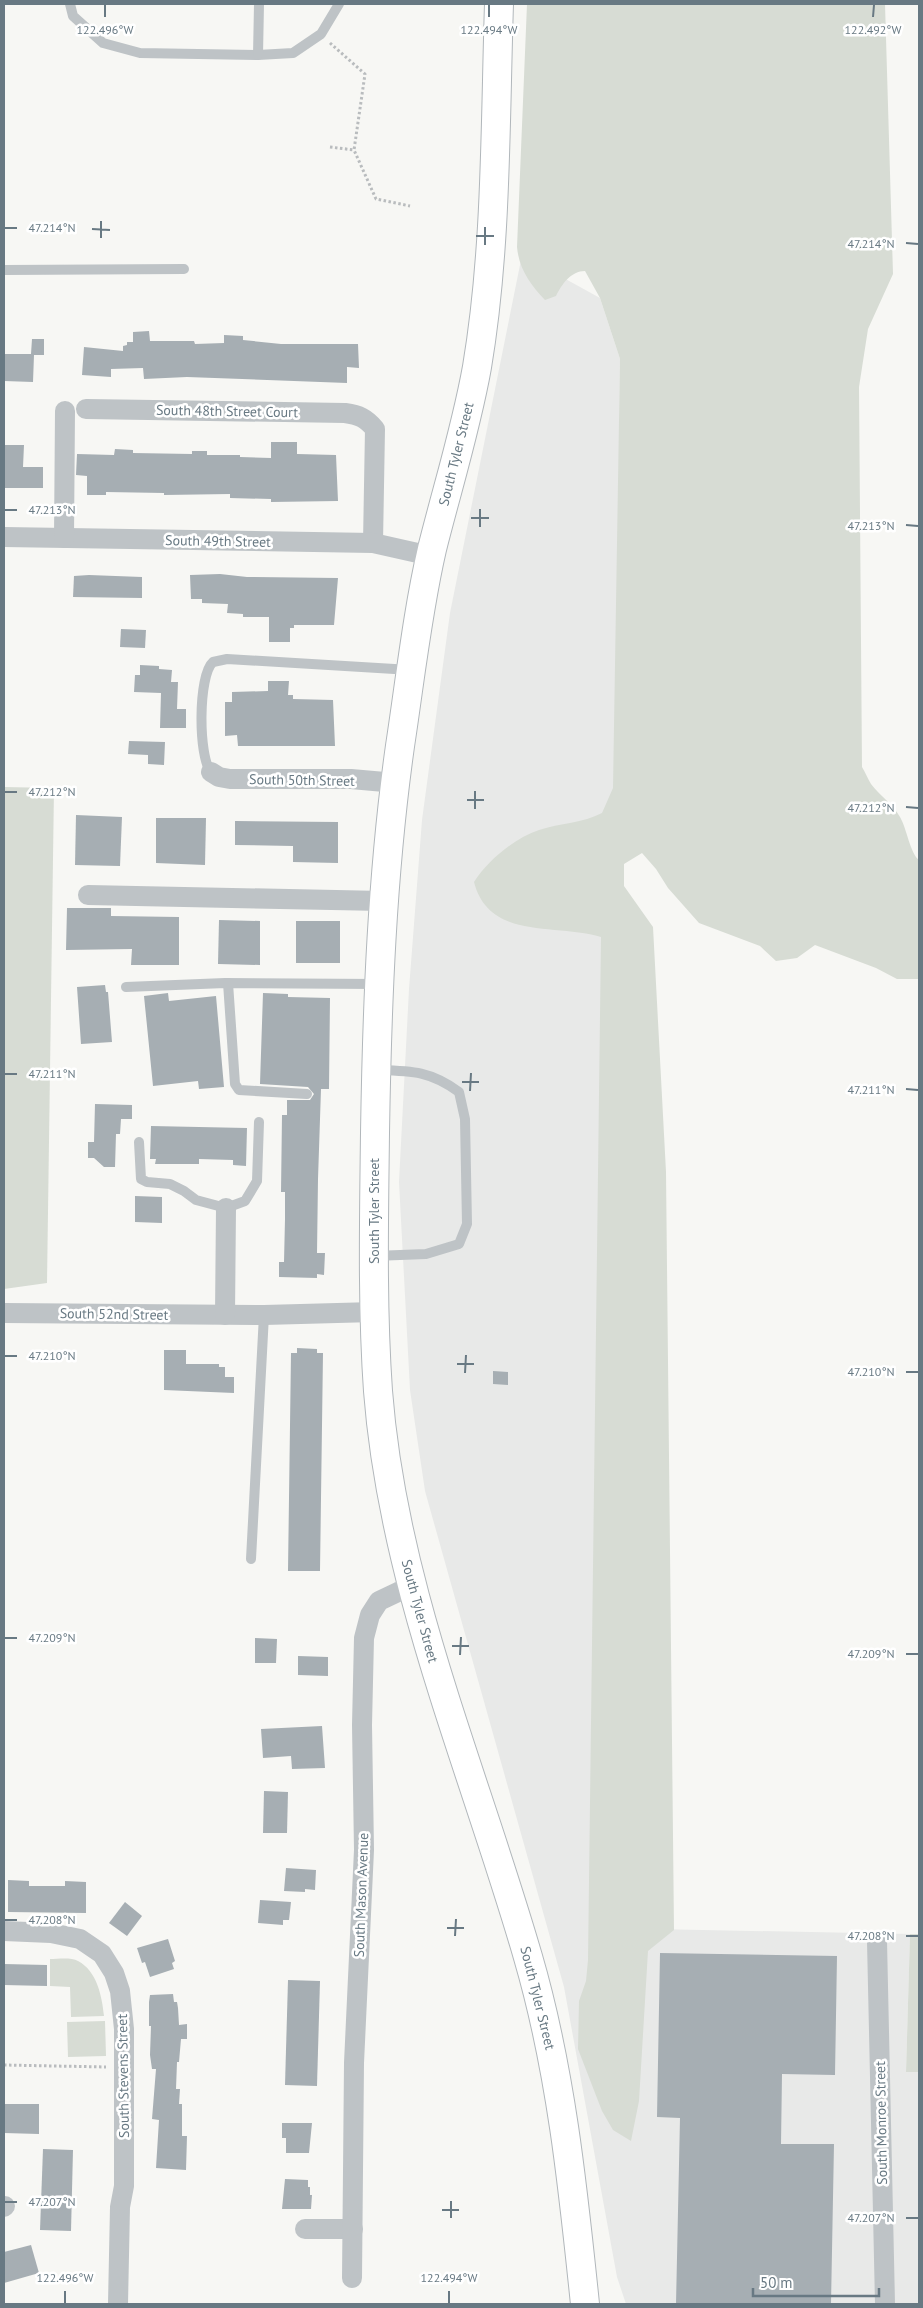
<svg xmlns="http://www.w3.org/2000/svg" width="923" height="2308" viewBox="0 0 923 2308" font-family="'PT Sans',sans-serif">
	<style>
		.built { fill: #e8e9e8 }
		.green { fill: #d7dcd4 }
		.building { fill: #a6aeb3 }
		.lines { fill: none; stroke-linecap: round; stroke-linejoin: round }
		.secondary-casing { stroke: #b1b7bb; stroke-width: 30 }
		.path { stroke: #b9bcbe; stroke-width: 3; stroke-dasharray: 2.5 2.5; stroke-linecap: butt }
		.lane { stroke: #bec3c6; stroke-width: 10 }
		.street { stroke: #bec3c6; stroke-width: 20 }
		.secondary { stroke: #fff; stroke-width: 28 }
		.ticks { fill: none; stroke: #687983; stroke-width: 2 }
		.labels { text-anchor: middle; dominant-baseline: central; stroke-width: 5; stroke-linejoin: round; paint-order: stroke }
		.street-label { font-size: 14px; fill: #687983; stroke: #fff }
		.ticks-label { font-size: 12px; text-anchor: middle; fill: #687983; stroke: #fff; stroke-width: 5; stroke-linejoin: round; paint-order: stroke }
	</style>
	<rect width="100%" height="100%" fill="#f7f7f4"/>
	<polygon class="built" points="522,255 600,298 620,359 604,1928 910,1934 906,2071 919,2072 919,2304 626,2304 617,2277 564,1987 425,1491 410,1390 399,1182 409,989 422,820 450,613"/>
	<g class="green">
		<path d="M 527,4 L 885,4 L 893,274 L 868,329 L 859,387 L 862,767 C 865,772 868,779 871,784 C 880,796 892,803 900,817 C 907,829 910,853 919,860 L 919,979 L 897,979 L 876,968 L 815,945 L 797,958 L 776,961 L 760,946 L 699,923 L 668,888 L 656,869 L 642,853 L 624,864 L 624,886 L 653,927 L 666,1172 L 674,1930 L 648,1951 L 639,2101 L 631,2141 L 613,2130 L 602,2111 L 578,2049 L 579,2001 L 586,1981 L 588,1960 L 601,937 C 557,923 489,941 474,882 C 488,860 515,838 539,830 C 560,823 583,823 602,813 L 613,788 L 620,359 L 600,298 L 585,271 C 571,271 562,284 556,296 L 545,300 C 530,284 519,269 517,247 Z"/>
		<polygon points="4,787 54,788 47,1283 4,1289"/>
		<polygon points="910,1934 919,1934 919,2072 906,2072"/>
		<path d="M 50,1959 C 58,1959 71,1957 78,1961 C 97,1971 102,1996 104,2016 L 71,2017 L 70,1987 L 50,1986 Z"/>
		<polygon points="105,2021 106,2056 68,2057 67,2022"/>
	</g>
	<g class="building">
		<polygon points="149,331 150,341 194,341 195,344 224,343 224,335 243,336 243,340 281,344 358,344 359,368 347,367 347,383 187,377 144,379 143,368 111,369 111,377 82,375 84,347 123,351 123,346 127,345 127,342 133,342 133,332"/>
		<polygon points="32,339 44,339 44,355 34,355 33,382 4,381 4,354 31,354"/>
		<polygon points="271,442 297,442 297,454 336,455 338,501 271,502 271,499 230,498 230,494 164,495 164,493 106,492 106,495 87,495 87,476 76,475 77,454 114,455 115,449 133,450 133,453 192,454 192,451 207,451 207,455 240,455 240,457 271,458"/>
		<polygon points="4,445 24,445 23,467 43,467 43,488 4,488"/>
		<polygon points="220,574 247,577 338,578 334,625 294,625 294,628 290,628 290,642 269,642 269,617 243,617 243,614 227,613 228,604 202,603 202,599 191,599 190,575"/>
		<polygon points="89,575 142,577 142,598 73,597 74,576"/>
		<polygon points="121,629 146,630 145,648 120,647"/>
		<polygon points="140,665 159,666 159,669 172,670 171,682 178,682 177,709 186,709 186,728 160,728 161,693 134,692 135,675 140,675"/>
		<polygon points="268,681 289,681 288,695 293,695 293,699 333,700 335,746 238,746 237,735 225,736 225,702 232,702 232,692 268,691"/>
		<polygon points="129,741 165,742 164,765 148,764 148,755 128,754"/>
		<polygon points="76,815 122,817 120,866 75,865"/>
		<polygon points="156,818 206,818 205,865 156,863"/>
		<polygon points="235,821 338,822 338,863 293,862 293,846 235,845"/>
		<polygon points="67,908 111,908 111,916 179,917 179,965 131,965 132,949 66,950"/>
		<polygon points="219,920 260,921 260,965 218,964"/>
		<rect x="296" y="921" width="44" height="42"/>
		<polygon points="105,985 106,992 108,992 112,1042 81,1044 77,987"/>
		<polygon points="168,993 169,1001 216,996 224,1087 199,1089 198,1081 153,1086 144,996"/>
		<polygon points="263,993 288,994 288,997 330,998 329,1089 321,1089 318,1179 317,1253 325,1253 324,1275 317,1274 317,1278 279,1277 279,1262 284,1262 285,1219 285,1192 281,1192 282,1115 287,1115 287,1100 310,1100 314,1094 308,1087 260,1084"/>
		<polygon points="95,1104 132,1105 132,1119 121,1119 120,1134 116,1134 115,1167 104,1167 94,1158 88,1158 88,1142 94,1142"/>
		<polygon points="151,1126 247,1128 246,1166 233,1165 233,1160 199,1159 199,1164 155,1164 156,1159 150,1159"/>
		<polygon points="135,1196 162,1197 162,1223 135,1222"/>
		<polygon points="297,1348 317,1349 317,1353 323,1353 320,1571 288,1571 291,1353 297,1353"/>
		<polygon points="164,1350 186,1350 186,1364 219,1364 219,1367 225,1367 225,1377 234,1377 234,1393 164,1390"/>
		<polygon points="493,1371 508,1372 508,1385 493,1384"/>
		<polygon points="255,1638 277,1639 276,1663 255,1663"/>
		<polygon points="298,1656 328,1657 328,1676 298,1675"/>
		<polygon points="322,1726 325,1768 292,1769 291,1756 263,1758 261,1729"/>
		<polygon points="264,1791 288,1792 287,1833 263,1833"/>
		<polygon points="286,1868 316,1870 315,1890 305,1889 305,1892 284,1891"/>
		<polygon points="8,1880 29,1881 29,1886 65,1886 65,1881 86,1882 86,1913 8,1912"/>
		<polygon points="260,1900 291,1902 289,1920 283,1920 283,1925 258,1923"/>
		<polygon points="125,1902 142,1916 127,1936 109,1923"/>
		<polygon points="168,1939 175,1961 172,1963 174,1969 150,1977 145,1962 142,1963 137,1948"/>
		<polygon points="660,1953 837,1956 835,2075 782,2074 781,2144 834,2144 831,2304 676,2304 680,2118 657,2117"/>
		<polygon points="4,1964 47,1965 47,1986 4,1985"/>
		<polygon points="288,1980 320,1981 317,2086 285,2085"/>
		<polygon points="173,1994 174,2002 177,2002 178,2008 179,2025 187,2024 187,2039 181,2039 179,2062 177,2062 176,2089 180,2089 179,2104 182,2104 182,2136 187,2136 186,2170 156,2168 159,2120 152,2119 156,2069 152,2069 150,2055 151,2026 149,2026 149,2002 150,1995"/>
		<polygon points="4,2104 39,2104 39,2134 4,2133"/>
		<polygon points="282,2123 312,2123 309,2153 286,2153 286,2138 282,2138"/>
		<polygon points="43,2149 73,2150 71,2231 40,2230"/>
		<polygon points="285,2179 308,2180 308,2187 310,2187 310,2195 312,2195 311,2209 282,2209"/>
		<polygon points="31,2245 39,2273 4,2283 4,2252"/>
	</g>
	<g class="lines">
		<g class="secondary-casing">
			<path id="secondary" d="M 499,4 C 495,124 497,248 477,367 C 466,429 447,489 432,549 C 417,614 410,681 400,746 C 382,874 377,1004 375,1133 C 374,1219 372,1305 378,1391 C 393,1587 474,1770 528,1957 C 561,2070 573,2188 585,2304"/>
		</g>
		<g class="path">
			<polyline points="330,43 365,74 354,150 376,199 410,206"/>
			<polyline points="330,147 354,150"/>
			<polyline points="4,2065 106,2067"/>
		</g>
		<g class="lane">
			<polyline points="70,4 73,16 103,43 140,53 258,55 293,53 321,34 339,4"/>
			<polyline points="258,55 259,4"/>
			<polyline points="4,270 184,269"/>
			<path d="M 211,772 C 198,757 198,675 213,662 L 227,659 L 411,670"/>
			<polyline points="228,983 235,1084 239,1090 307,1094"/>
			<polyline points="126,987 225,983 379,984"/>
			<polyline points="139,1142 141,1179 147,1182 170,1184 184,1191 196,1200 226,1208 245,1201 257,1181 259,1122"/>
			<path d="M 374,1256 L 426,1254 L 459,1244 L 467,1224 L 465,1119 L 459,1092 C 430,1071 412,1071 377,1070"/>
			<polyline points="251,1559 264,1315"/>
		</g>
		<g class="street">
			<path d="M 86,409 L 345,413 C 359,415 366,418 375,429 L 373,543"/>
			<polyline points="4,537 373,543 431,556"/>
			<polyline points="64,538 65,411"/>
			<polyline points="211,772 219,777 230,779 351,779 396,783"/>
			<polyline points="88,895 383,901"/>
			<polyline points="4,1313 264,1315 374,1312"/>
			<polyline points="225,1315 226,1208"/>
			<polyline points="4,1931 51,1933 80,1939 102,1954 114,1973 120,1991 124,2029 124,2186 120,2207 118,2304"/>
			<polyline points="877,1941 885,2304"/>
			<polyline points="4,2207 5,2206"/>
			<polyline points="305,2229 353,2229"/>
			<polyline points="352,2278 354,2063 364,1850 362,1725 364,1638 370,1615 379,1601 398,1592 413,1588"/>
		</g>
		<use href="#secondary" class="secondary"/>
	</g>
	<path class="ticks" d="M 105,17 L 105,5M 489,17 L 489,5M 873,17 L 874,5M 5,228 L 17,228M 92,229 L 110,230M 476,236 L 494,236M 101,238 L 101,221M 906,243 L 918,244M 485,245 L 485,227M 5,510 L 17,510M 471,518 L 489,518M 906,525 L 918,526M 480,527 L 480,509M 5,792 L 17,792M 467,800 L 484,800M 906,807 L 918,808M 475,809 L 475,791M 5,1074 L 17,1074M 462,1082 L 479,1082M 906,1089 L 918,1090M 470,1091 L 471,1073M 5,1356 L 17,1356M 457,1364 L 474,1364M 906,1372 L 918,1372M 465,1373 L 466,1355M 5,1638 L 17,1638M 452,1646 L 469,1646M 906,1654 L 918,1654M 460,1655 L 461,1637M 5,1920 L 17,1920M 447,1928 L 464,1928M 455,1936 L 456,1919M 906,1936 L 918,1936M 5,2202 L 17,2202M 442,2210 L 459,2210M 451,2218 L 451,2201M 906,2218 L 918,2218M 65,2303 L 65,2291M 449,2303 L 449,2291"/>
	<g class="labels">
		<g class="street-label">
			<text transform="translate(227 411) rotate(1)">South 48th Street Court</text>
			<text transform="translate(456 454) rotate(-76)">South Tyler Street</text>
			<text transform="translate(218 541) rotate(1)">South 49th Street</text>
			<text transform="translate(302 780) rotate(1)">South 50th Street</text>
			<text transform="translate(374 1211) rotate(-90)">South Tyler Street</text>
			<text transform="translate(114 1314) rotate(1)">South 52nd Street</text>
			<text transform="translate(420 1611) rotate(75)">South Tyler Street</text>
			<text transform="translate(361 1895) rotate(-88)">South Mason Avenue</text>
			<text transform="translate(538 1998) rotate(76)">South Tyler Street</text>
			<text transform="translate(123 2076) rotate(-91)">South Stevens Street</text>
			<text transform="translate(881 2123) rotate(-91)">South Monroe Street</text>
		</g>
	</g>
	<g class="ticks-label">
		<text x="105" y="34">122.496°W</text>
		<text x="489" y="34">122.494°W</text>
		<text x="873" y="34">122.492°W</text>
		<text x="52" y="232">47.214°N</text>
		<text x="871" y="248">47.214°N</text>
		<text x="52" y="514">47.213°N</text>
		<text x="871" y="530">47.213°N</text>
		<text x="52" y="796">47.212°N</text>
		<text x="871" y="812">47.212°N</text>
		<text x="52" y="1078">47.211°N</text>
		<text x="871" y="1094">47.211°N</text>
		<text x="52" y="1360">47.210°N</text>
		<text x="871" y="1376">47.210°N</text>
		<text x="52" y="1642">47.209°N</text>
		<text x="871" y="1658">47.209°N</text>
		<text x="52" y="1924">47.208°N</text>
		<text x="871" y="1940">47.208°N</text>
		<text x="52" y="2206">47.207°N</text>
		<text x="871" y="2222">47.207°N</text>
		<text x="65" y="2282">122.496°W</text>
		<text x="449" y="2282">122.494°W</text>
	</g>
	<rect width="923" height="2308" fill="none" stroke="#687983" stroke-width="10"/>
	<path d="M753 2288v8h126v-8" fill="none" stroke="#687983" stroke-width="2.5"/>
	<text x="760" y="2288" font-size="15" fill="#687983" stroke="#ffffff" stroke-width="4" paint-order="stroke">50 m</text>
</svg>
